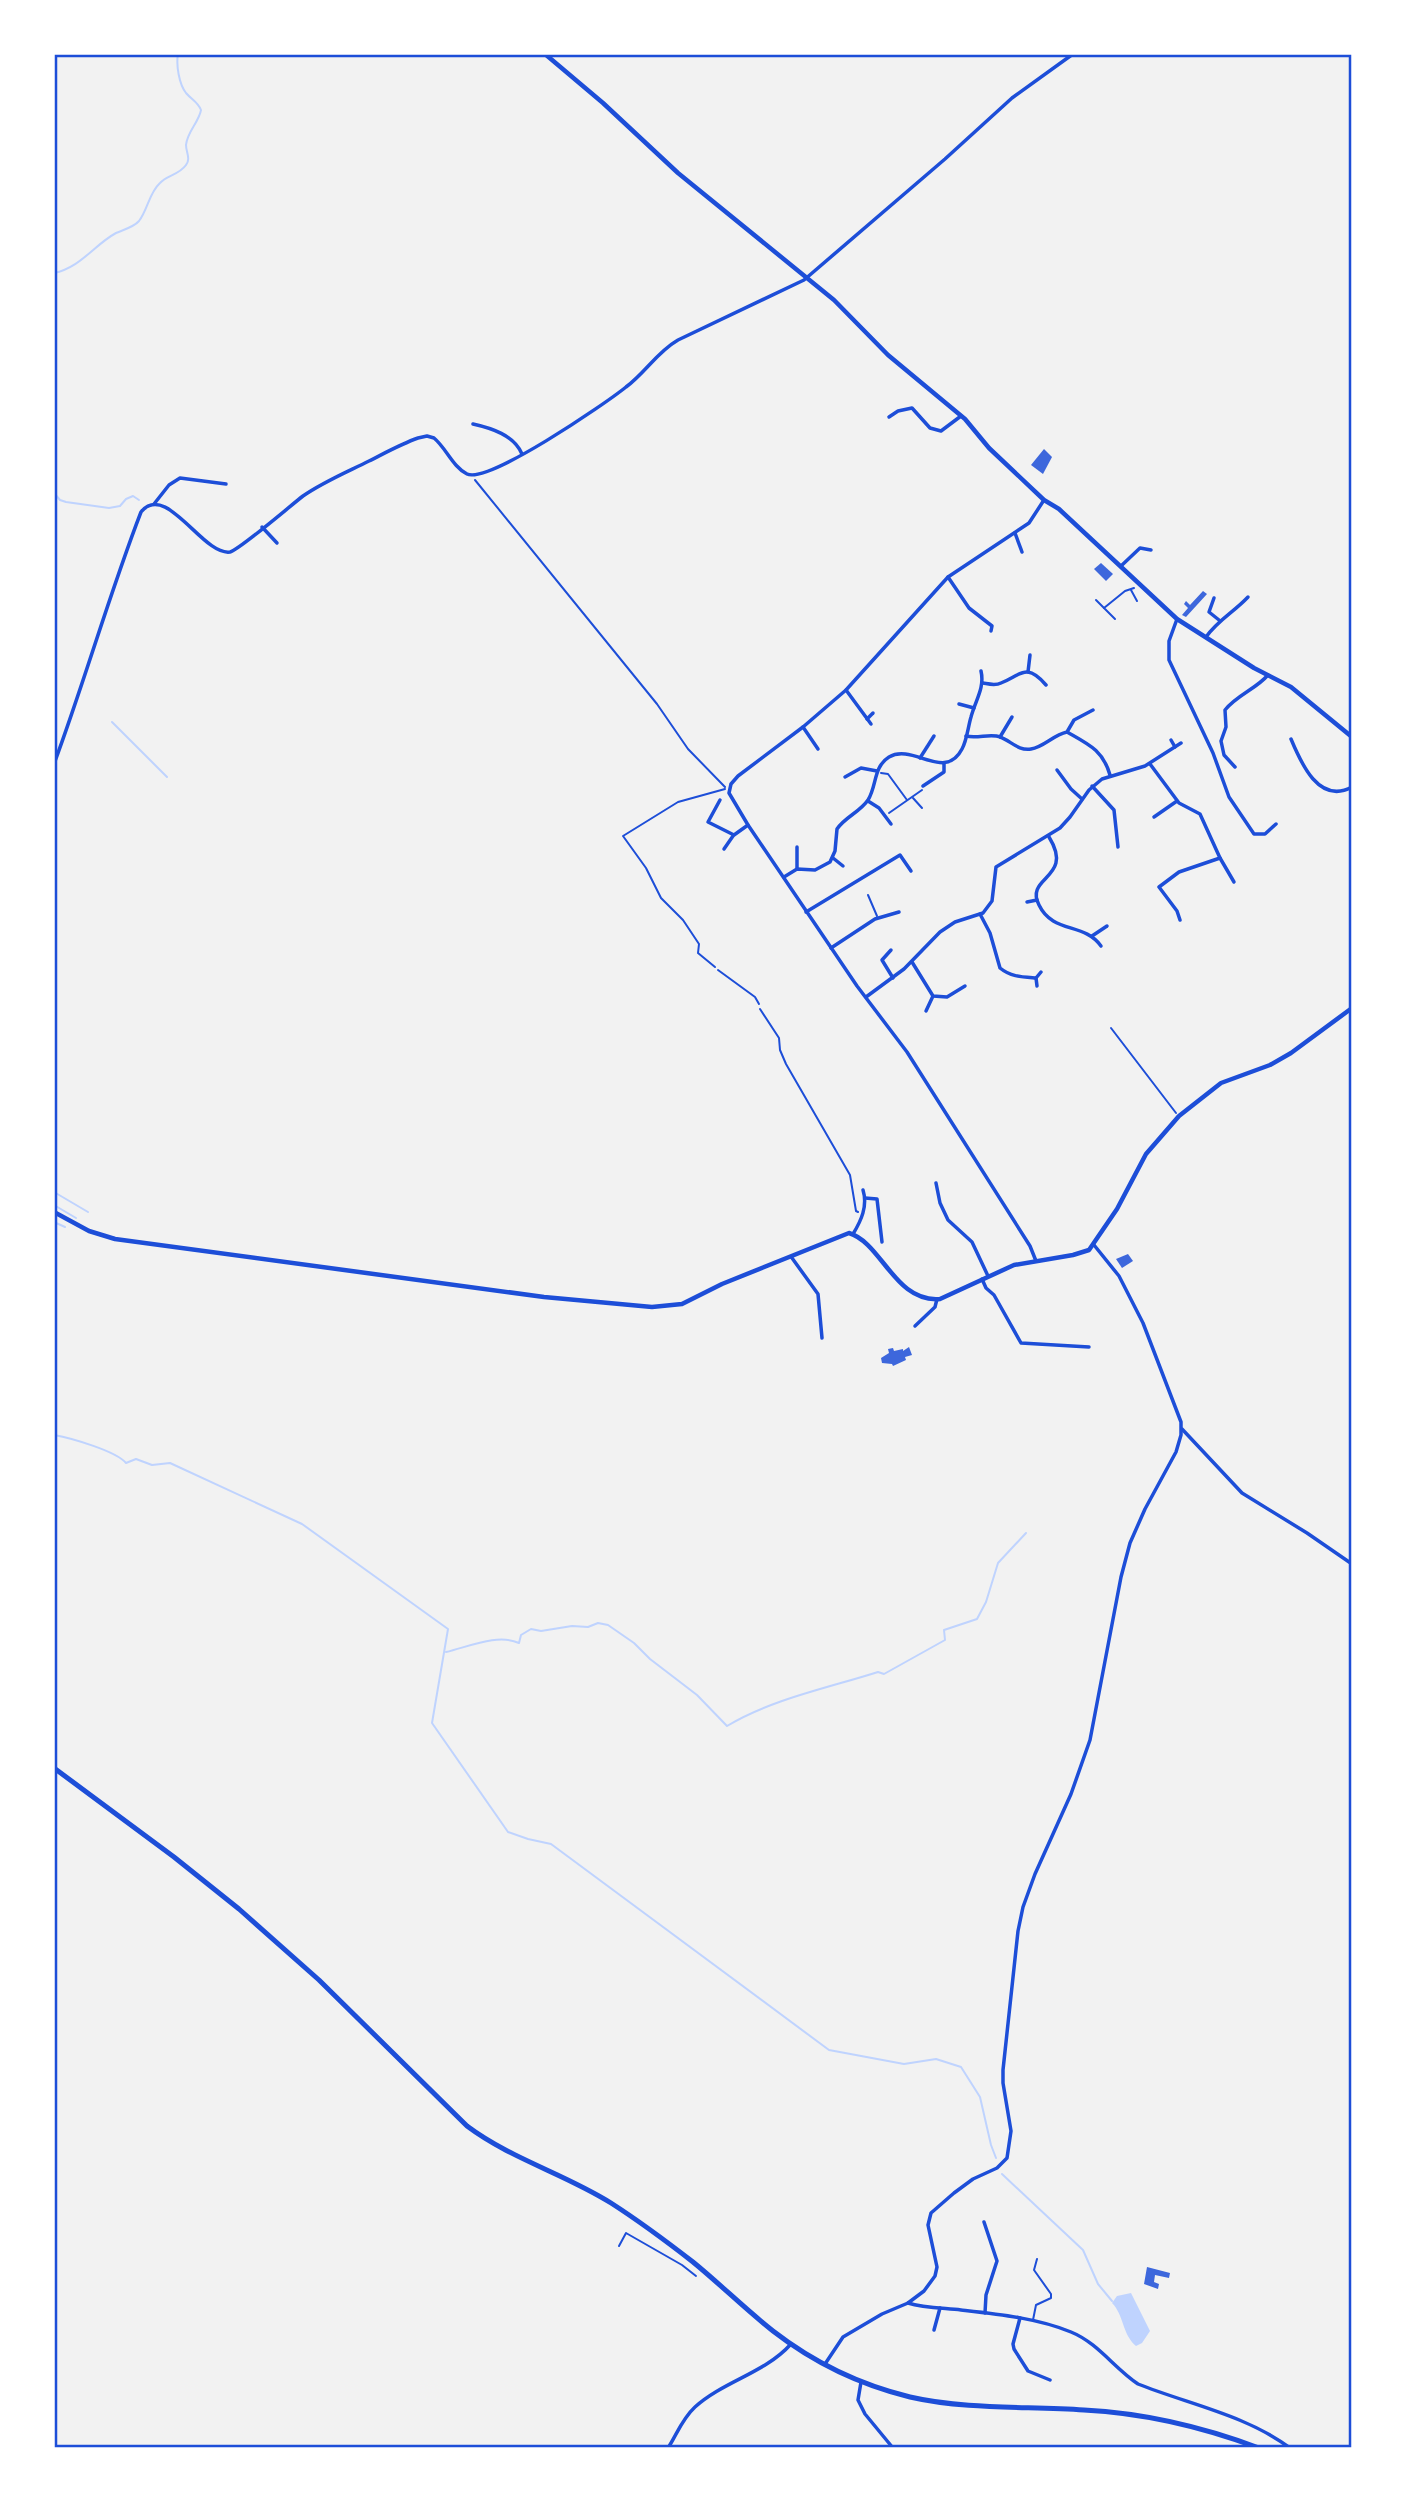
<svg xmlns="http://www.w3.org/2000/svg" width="1406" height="2502" viewBox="0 0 1406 2502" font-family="'Varela Round',sans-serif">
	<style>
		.water { fill: #bfd3fe }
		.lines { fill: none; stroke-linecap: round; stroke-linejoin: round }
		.stream { stroke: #bfd3fe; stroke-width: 2 }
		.building { fill: #3d67dc }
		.path { stroke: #1d4ed8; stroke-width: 2 }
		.service { stroke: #1d4ed8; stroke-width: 2 }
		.minor { stroke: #1d4ed8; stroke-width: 3.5 }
		.tertiary { stroke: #1d4ed8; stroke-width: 4.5 }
		.secondary { stroke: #1d4ed8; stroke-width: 5 }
		.neatline { fill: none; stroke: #1d4ed8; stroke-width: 2.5 }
	</style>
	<rect width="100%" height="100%" fill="#f2f2f2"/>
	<path class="water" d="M 1131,2293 L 1150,2331 L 1142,2343 L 1136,2346 C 1122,2334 1124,2315 1112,2303 L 1117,2296 Z"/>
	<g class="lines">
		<g class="stream">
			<path d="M 54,273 C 80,268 94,245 116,233 C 123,230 134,227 139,221 C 148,209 149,193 160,183 C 167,175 179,175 186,165 C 191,159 186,152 186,145 C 187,132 199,122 201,110 C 198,102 192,100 186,93 C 179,84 176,65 178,54"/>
			<polyline points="54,493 60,500 66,502 109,508 120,506 126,499 133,496 139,500"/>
			<polyline points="112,722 167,777"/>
			<polyline points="54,1192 88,1212"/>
			<polyline points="54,1205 76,1218"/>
			<polyline points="54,1222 65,1227"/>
			<path d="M 54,1435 C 71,1438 116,1451 126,1463 L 136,1459 L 152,1465 L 170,1463 L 302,1524 L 448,1629 L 432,1723 L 508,1832 L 528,1839 L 551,1844 L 829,2050 L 904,2064 L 936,2059 L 961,2067 L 980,2097 L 991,2145 L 996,2158"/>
			<path d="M 446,1652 C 468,1647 498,1633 519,1643 L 521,1635 L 531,1629 L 541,1631 L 572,1626 L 588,1627 L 598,1623 L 608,1625 L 634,1643 L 650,1659 L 697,1695 L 727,1726 C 772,1699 828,1688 878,1672 L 884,1674 L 945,1640 L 944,1630 L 977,1619 L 986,1602 L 998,1563 L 1026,1533"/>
			<polyline points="1002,2174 1083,2250 1098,2284 1112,2301"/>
		</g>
	</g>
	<g class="building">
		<polygon points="1044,449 1052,457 1043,474 1031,465"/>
		<polygon points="1101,563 1113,574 1106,581 1094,569"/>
		<polygon points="1203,591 1207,594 1186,617 1182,615 1188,608 1184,604 1186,601 1190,605"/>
		<polygon points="1128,1254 1133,1261 1122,1268 1116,1259"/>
		<polygon points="909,1347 912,1355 905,1357 906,1360 893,1366 892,1364 882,1363 881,1358 889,1353 888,1349 893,1348 894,1351 903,1349 903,1351"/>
		<polygon points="1147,2267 1170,2273 1169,2278 1155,2275 1154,2282 1159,2284 1158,2289 1144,2284"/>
	</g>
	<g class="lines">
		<g class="path">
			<polyline points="475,480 657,704 688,749 725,787"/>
			<polyline points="1131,590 1137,601"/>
			<polyline points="1096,600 1104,608"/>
			<polyline points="1115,619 1104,608 1125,591 1134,588"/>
			<polyline points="881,773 888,774 907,800"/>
			<polyline points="913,798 922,808"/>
			<polyline points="889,813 922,790"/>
			<polyline points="715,967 698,953 699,944 683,920 661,898 646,868 623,836 678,802 725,789"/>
			<polyline points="760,1009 779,1038 780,1050 786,1064 850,1175 856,1211 858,1212"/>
			<polyline points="1111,1028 1176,1113"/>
		</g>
		<g class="service">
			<polyline points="868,895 877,916"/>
			<polyline points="718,970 755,997 759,1004"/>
			<polyline points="619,2246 626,2233 682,2265 696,2276"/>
			<polyline points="1033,2320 1036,2305 1051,2298 1051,2294 1034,2270 1037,2259"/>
		</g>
		<g class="minor">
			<polyline points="889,417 898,411 912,408 930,428 941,431 961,416"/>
			<path d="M 473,424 C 491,428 514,435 522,454"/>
			<polyline points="154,504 169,485 180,478 226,484"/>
			<polyline points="262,527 277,543"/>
			<polyline points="1015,533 1022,552"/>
			<polyline points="1121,566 1140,548 1151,550"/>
			<polyline points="948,577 969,608 992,626 991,631"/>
			<polyline points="1214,598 1209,612 1219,620"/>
			<polyline points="1177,619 1169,641 1169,660 1213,753 1229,797 1254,834 1265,834 1276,824"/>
			<path d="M 1206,637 C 1218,620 1234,612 1248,597"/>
			<polyline points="1028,672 1030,655"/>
			<path d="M 983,683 C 989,684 995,686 1001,683 C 1021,675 1026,662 1046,685"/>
			<polyline points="846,690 871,724"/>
			<polyline points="959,704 974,708"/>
			<polyline points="867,719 873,713"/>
			<polyline points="803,727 818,749"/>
			<path d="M 1067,732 C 1088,744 1103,750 1110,775"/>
			<path d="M 966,736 C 977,739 991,733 1000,737 C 1011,741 1018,751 1031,749 C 1044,747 1053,735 1067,732 L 1074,720 L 1093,710"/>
			<polyline points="1000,737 1012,717"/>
			<path d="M 1291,739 C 1301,763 1319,805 1352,787"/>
			<polyline points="1171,740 1175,747"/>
			<polyline points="920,758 934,736"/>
			<path d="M 54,764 C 85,680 109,595 141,512 C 166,481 203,556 230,552 C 239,550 290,506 303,496 C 323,482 347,472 369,461 C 385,453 401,444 418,438 L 427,436 L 434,438 C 446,448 453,467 467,474 C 488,484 605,404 626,387 C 645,373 657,352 678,340 L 804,280 L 945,159 L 1012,98 L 1073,54"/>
			<polyline points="1150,764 1179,803 1200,814 1220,858 1179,872 1159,887 1177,911 1180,920"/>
			<path d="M 1235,767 L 1224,755 L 1221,741 L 1226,727 L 1225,710 C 1237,695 1256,689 1268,675"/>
			<polyline points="1057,770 1071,789 1082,799"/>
			<polyline points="845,777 861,768 877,771"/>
			<polyline points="923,786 944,772 944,763"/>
			<polyline points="1092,786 1114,810 1118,847"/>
			<polyline points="720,800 708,822 734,835 748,825"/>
			<polyline points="868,801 879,808 891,824"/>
			<polyline points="1154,817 1177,801"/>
			<path d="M 1049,837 C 1075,879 1024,876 1039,905 C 1053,934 1084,922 1101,946"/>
			<polyline points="797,847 797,869"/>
			<polyline points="724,849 733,836"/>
			<polyline points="833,858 843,866"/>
			<polyline points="1220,858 1234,882"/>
			<path d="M 784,877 L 797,869 L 815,870 L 830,862 L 835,851 L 837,829 C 845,817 860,812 868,800 C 877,786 873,767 889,757 C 913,743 945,782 962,749 C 967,740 968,727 971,717 C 975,701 985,688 981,671"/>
			<polyline points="1027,902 1037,900"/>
			<polyline points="806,912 900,855 911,871"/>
			<path d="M 980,914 L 990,933 L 1000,968 C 1011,977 1022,977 1036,978 L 1041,972"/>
			<polyline points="1092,936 1107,926"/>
			<polyline points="831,948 875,919 899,912"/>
			<polyline points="891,950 882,960 893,978"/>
			<polyline points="912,962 933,996 947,997 965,986"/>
			<polyline points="1036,978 1037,986"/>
			<polyline points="866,997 904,969 940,932 955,922 983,913 992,901 996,867 1060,828 1070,817 1089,790 1102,779 1145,766 1181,743"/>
			<polyline points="926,1011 933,996"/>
			<polyline points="936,1183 940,1203 948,1220 972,1242 988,1276"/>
			<polyline points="865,1198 877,1199 882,1242"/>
			<path d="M 853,1234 C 861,1221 868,1206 863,1190"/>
			<polyline points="792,1258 818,1294 822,1338"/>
			<polyline points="1036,1261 1030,1246 907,1052 857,986 748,825 729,793 731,784 738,776 803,727 846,690 948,577 1029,523 1044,500"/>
			<polyline points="982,1279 986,1288 994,1295 1021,1343 1089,1347"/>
			<polyline points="915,1326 935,1307 937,1299"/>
			<polyline points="1182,1429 1242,1493 1307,1533 1352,1564"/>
			<polyline points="984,2222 997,2261 986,2295 985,2313"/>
			<path d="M 908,2303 C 924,2308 943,2308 961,2310 C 997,2314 1037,2318 1071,2332 C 1098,2343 1114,2368 1138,2384 C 1188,2404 1246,2415 1290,2448"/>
			<polyline points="1020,2318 1013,2344 1014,2349 1028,2371 1050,2380"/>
			<polyline points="934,2330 940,2308"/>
			<polyline points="825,2364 843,2337 882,2314 908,2303 924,2291 935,2276 937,2267 928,2225 931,2213 954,2193 973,2179 997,2168 1007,2158 1011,2131 1003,2083 1003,2070 1018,1931 1023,1907 1035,1874 1071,1794 1090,1740 1121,1577 1130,1543 1145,1509 1176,1452 1181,1435 1181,1422 1143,1323 1119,1276 1094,1245"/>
			<polyline points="861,2382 858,2400 865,2414 893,2448"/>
			<path d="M 668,2448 C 677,2434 682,2419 695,2407 C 724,2381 765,2373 791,2344"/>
		</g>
		<g class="tertiary">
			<polyline points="545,54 603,103 678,173 834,300 888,355 965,419 989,448 1044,500 1059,509 1177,619 1254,668 1291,687 1352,737"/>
			<path d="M 54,1212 L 89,1231 L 115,1239 L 544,1297 L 652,1307 L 682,1304 L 722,1284 L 849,1233 C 882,1243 895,1303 940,1299 L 1014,1265 L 1073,1255 L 1089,1250 L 1117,1209 L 1146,1154 L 1179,1116 L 1221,1083 L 1270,1065 L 1291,1053 L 1352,1008"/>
		</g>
		<path class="secondary" d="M 54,1768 L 174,1857 L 239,1909 L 319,1980 L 467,2126 C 511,2159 565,2174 611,2203 C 639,2221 666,2241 693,2262 C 720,2284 745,2309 773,2331 C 813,2362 861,2385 910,2397 C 967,2410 1026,2406 1084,2410 C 1143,2413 1203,2427 1259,2448"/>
	</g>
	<rect width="1406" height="2502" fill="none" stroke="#ffffff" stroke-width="112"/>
	<rect x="56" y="56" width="1294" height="2390" class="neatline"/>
</svg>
